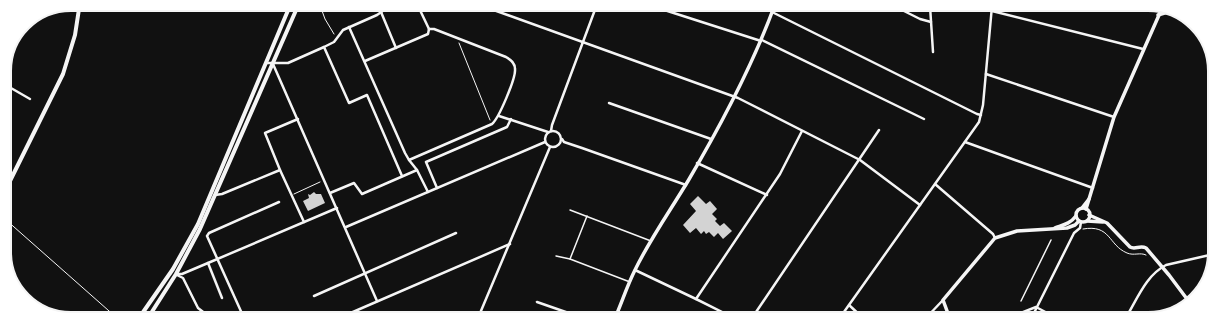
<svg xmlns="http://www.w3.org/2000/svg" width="1219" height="323" viewBox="0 0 1219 323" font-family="'Exo 2',sans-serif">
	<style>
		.building { fill: #d3d3d3 }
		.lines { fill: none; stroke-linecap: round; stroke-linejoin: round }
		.path { stroke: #f5f5f5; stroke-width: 1 }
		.service { stroke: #f5f5f5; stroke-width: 1.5 }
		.minor { stroke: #f5f5f5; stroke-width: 2.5 }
		.tertiary { stroke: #f5f5f5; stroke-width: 3.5 }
		.primary { stroke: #f5f5f5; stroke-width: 4 }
		.rim { fill: none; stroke: #f5f5f5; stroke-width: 2 }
	</style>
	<rect width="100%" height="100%" fill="#111"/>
	<g class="building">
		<polygon points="314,192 316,194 321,194 325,203 308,211 303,201 309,198 308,194 310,195"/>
		<polygon points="698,196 706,204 710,201 717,209 712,214 717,219 715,221 720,226 724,223 732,231 723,239 718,233 714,237 709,232 706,234 704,231 701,234 696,228 690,233 683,225 696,211 690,204"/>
	</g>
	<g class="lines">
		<g class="path">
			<polyline points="321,8 325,19 334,34"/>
			<polyline points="459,43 490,120"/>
			<polyline points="294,194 320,182"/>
			<polyline points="5,219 117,318"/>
			<path d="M 1083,229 C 1111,224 1108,245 1127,253 C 1134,256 1140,252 1146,255"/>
		</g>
		<g class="service">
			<polyline points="570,210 651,241"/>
			<polyline points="556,256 570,259 630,282"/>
			<polyline points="570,259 587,216"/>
			<polyline points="1021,301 1051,240"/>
		</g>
		<g class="minor">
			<polyline points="894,6 920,19 931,22"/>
			<polyline points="930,6 933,52"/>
			<polyline points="655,7 761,41"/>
			<polyline points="419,8 429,29"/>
			<polyline points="488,8 738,98 860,160 920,205"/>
			<polyline points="992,11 1143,49"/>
			<polyline points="381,12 396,48"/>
			<polyline points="772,12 977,114 981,115"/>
			<polyline points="1193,22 1198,28"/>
			<path d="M 349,27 L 405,153 L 409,160 L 492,124 C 499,118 516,78 515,69 C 515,63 511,60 506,57 L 434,29 L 429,29"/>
			<polyline points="762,40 924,119"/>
			<polyline points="324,47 349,103 367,95 402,176"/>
			<polyline points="365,61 428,34 429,29"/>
			<polyline points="266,63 288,63 324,47 334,42 343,30 377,15 387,8"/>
			<polyline points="273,64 377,301"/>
			<polyline points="986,74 1114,117"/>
			<polyline points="4,84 30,99"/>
			<polyline points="5,84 8,80"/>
			<polyline points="609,103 711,139"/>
			<polyline points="499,116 548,132"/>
			<polyline points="298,119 265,133 280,170 304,222"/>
			<circle cx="553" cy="139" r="8"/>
			<polyline points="551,131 552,125 596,7"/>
			<polyline points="562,139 564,142 582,148 686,185"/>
			<polyline points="965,142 1093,188"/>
			<polyline points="409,160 417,170 428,192"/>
			<polyline points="697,163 767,195"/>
			<polyline points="935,184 993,234 995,238"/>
			<polyline points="437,188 426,162 507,127 511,119"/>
			<polyline points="330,193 354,183 362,194 417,170"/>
			<polyline points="215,195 222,194 280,170"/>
			<polyline points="346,227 545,142"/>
			<polyline points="208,263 222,298"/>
			<polyline points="635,270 696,299 734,318"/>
			<polyline points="176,274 182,274 208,263 337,208"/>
			<polyline points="177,275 183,278 198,308 211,318"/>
			<polyline points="314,296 456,233"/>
			<polyline points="696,299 780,174 802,131"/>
			<polyline points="537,302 583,318"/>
			<polyline points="849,305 864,319"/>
			<polyline points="244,318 207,236 209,233 279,202"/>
			<polyline points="339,318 510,244"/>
			<polyline points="478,318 550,147"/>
			<polyline points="752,318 879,130"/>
			<polyline points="839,319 979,122 983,105 992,6"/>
			<polyline points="925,319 943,300"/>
			<polyline points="1005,319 1036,307 1051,315 1053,319"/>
			<polyline points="1031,319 1074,233 1080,228 1081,222"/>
			<path d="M 1125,319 C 1137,300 1145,276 1166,265 L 1214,254"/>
		</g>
		<g class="tertiary">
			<polyline points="1158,15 1171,11"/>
			<polyline points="1082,208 1089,199"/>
			<circle cx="1083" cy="215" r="7"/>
			<polyline points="1086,209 1114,117 1163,6"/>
			<path d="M 1089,215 L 1107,223 L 1130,247 C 1135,250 1140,245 1146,248 L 1169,275 L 1190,303"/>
			<polyline points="1087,221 1103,222"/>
			<path d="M 1055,228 C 1063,225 1070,224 1076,216"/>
			<path d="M 615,318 C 622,302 627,286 635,270 C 650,239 670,211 688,181 C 721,125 752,67 774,7"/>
			<polyline points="950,319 943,300 995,238 1017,231 1067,228 1075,225 1079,221"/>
		</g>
		<g class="primary">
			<polyline points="5,191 63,74 75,35 79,9"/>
			<polyline points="139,318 173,269 198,224 289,8"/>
			<polyline points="148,318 176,274 200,229 297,8"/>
		</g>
	</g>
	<path d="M0 0H1219V323H0ZM71 11H1148A60 60 0 0 1 1208 71V252A60 60 0 0 1 1148 312H71A60 60 0 0 1 11 252V71A60 60 0 0 1 71 11Z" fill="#fff" fill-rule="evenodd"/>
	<path class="rim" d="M71 11H1148A60 60 0 0 1 1208 71V252A60 60 0 0 1 1148 312H71A60 60 0 0 1 11 252V71A60 60 0 0 1 71 11Z"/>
</svg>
